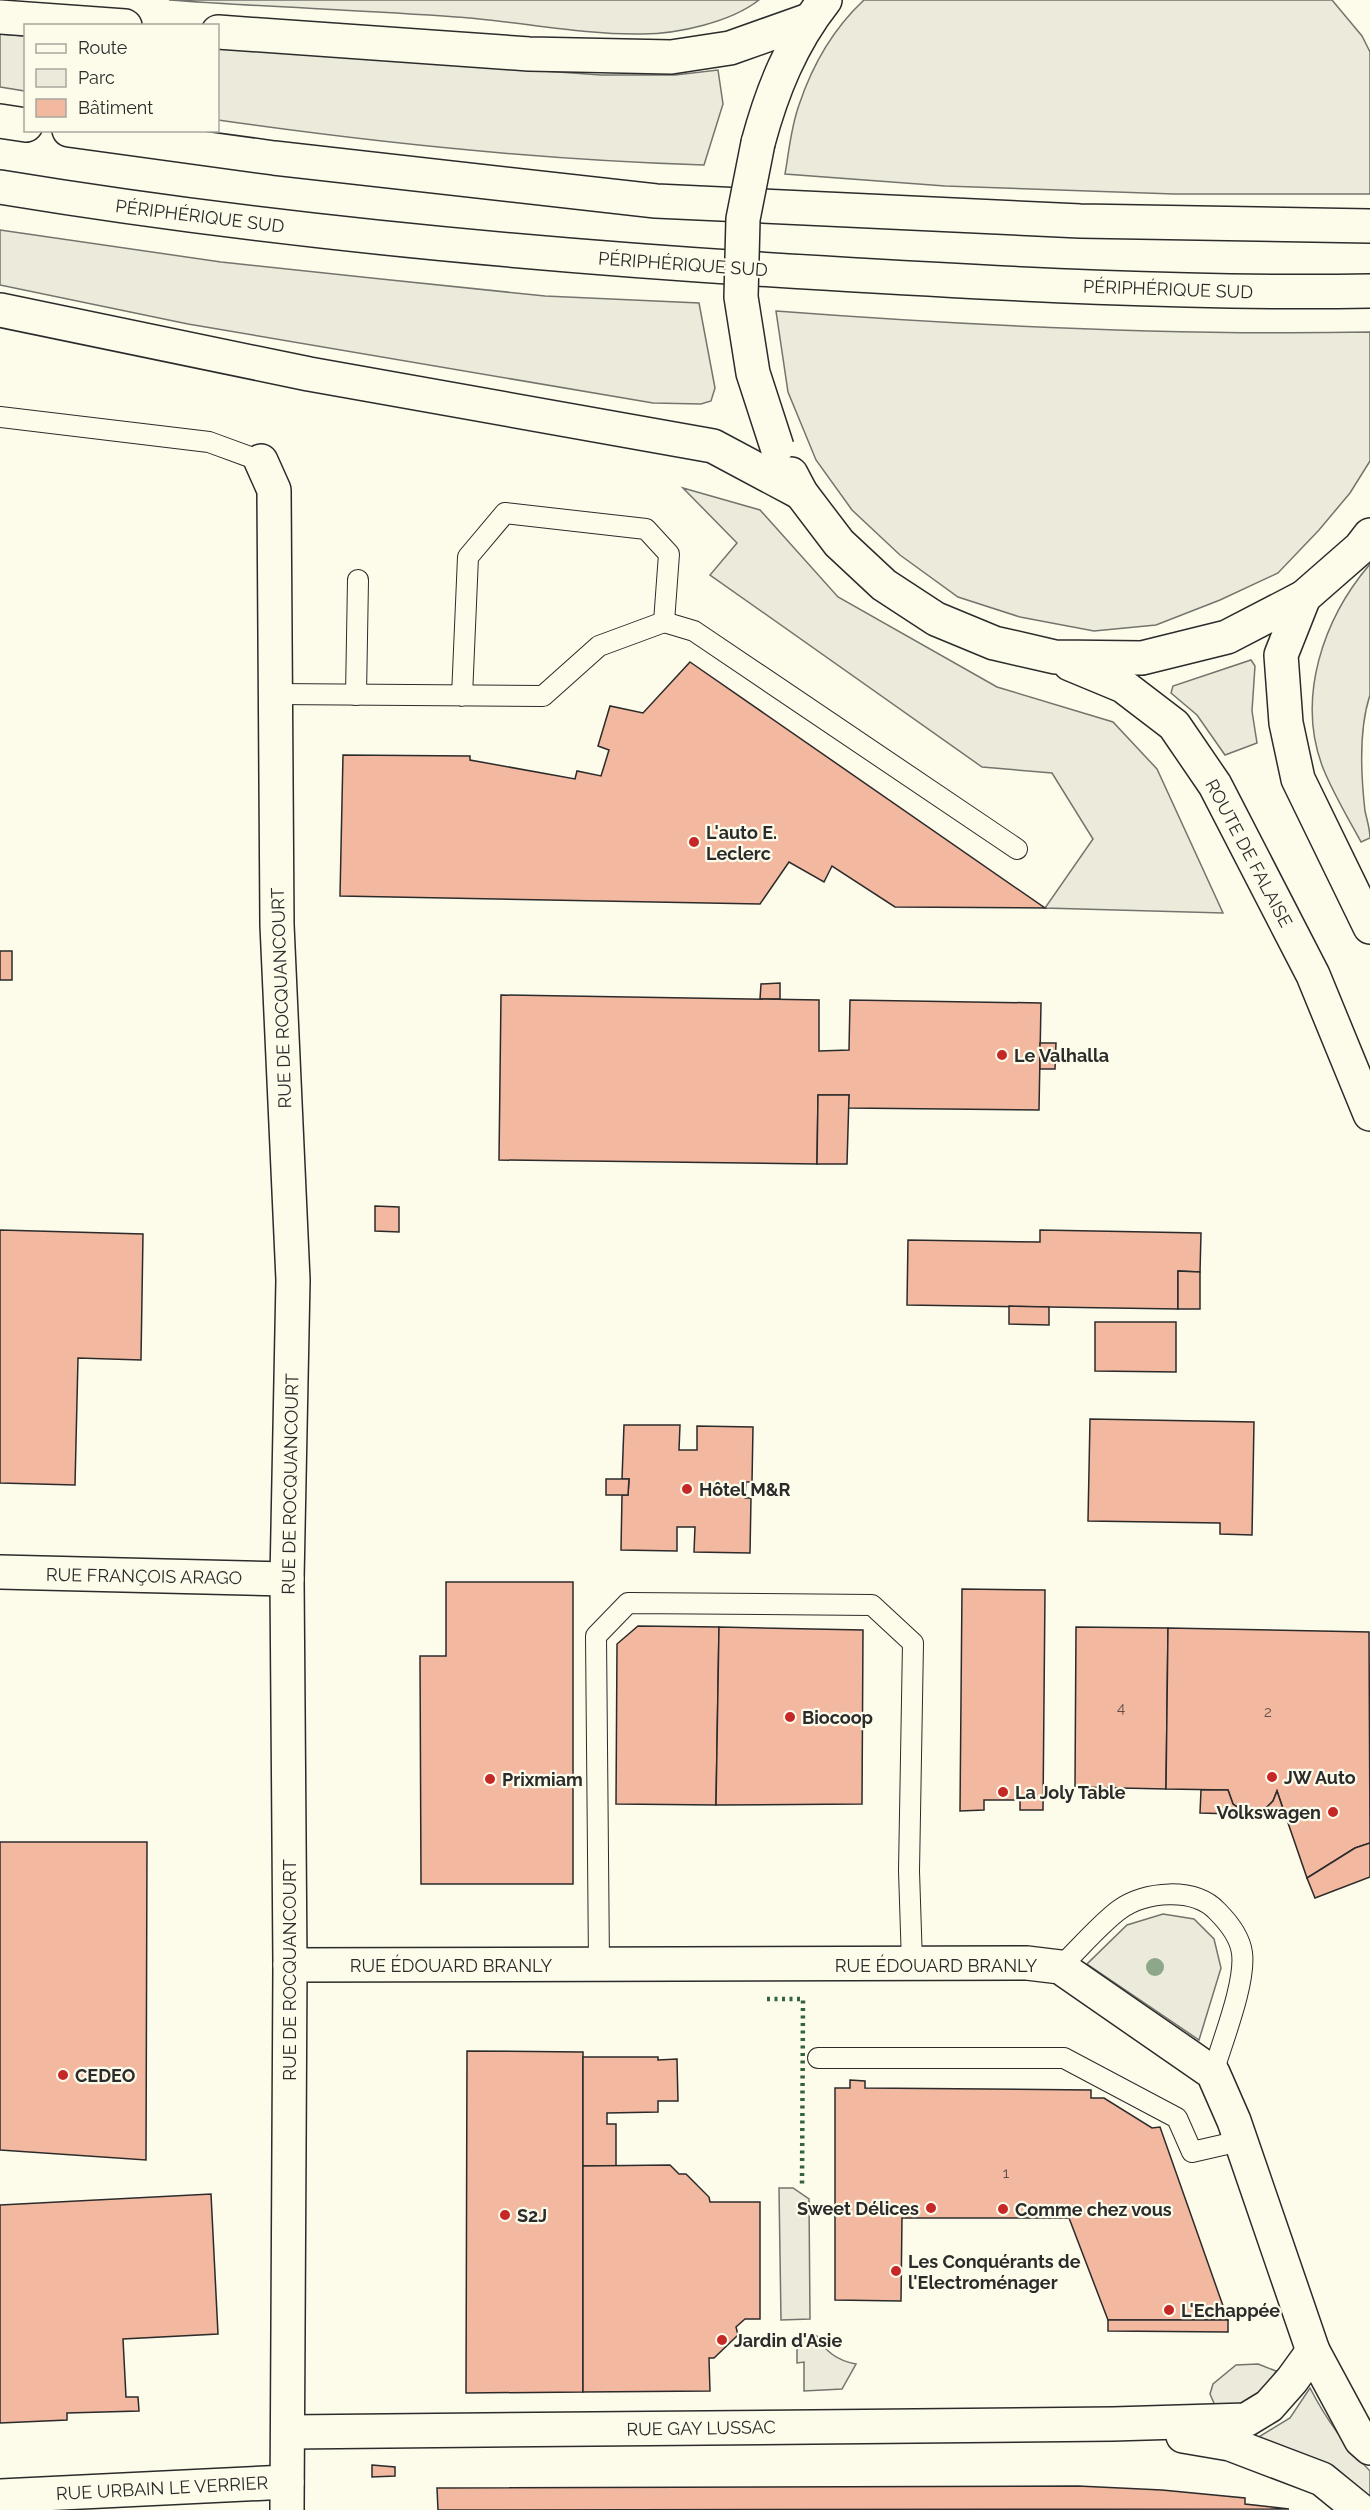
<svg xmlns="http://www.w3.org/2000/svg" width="1370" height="2510" viewBox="0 0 1370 2510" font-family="Raleway,sans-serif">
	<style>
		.green { fill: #ecebdb; stroke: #74746e; stroke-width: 1.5 }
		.building { fill: #f2b8a0; stroke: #2b2b2b; stroke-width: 1.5 }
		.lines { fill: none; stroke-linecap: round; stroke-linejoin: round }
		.service-casing { stroke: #2b2b2b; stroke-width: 22 }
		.minor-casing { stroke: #2b2b2b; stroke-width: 36 }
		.tertiary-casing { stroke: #2b2b2b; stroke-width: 36 }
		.trunk-casing { stroke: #2b2b2b; stroke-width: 36 }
		.service { stroke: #fdfbea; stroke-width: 20 }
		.minor { stroke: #fdfbea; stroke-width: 33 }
		.tertiary { stroke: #fdfbea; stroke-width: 33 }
		.trunk { stroke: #fdfbea; stroke-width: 33 }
		.trunk-bridge-casing { stroke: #2b2b2b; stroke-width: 36; stroke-linecap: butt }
		.trunk-bridge { stroke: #fdfbea; stroke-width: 33 }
		.hedge { stroke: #34623c; stroke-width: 4.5; stroke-dasharray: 3 4.5; stroke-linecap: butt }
		.tree { fill: #8ea78a }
		.poi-dot { fill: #c62828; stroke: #fdfbea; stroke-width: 2 }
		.labels { text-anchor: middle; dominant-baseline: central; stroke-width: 4.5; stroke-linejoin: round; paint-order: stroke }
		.number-label { font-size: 15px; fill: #5d4e48 }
		.street-label { font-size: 18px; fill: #2b2b2b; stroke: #fdfbea }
		.poi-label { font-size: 18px; font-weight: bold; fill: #2b2b2b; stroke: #fdfbea; text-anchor: start }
	</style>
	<rect width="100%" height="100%" fill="#fdfbea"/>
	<g class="green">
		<path d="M 169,0 L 759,0 C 731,22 678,34 642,34 C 580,35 518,21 456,17 C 360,10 264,7 169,0 Z"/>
		<path d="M 864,0 L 1332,0 L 1362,36 L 1370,52 L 1370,194 L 1174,194 L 945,186 L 785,174 C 789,151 791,127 799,105 C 812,66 834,28 864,0 Z"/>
		<polygon points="0,34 25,36 25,91 0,87"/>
		<path d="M 218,48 L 601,75 L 675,75 L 718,70 L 723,104 L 704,165 C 542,160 378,143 218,120 Z"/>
		<polygon points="0,230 221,262 381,279 545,296 699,303 715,388 711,401 701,404 653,403 188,324 0,285"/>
		<path d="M 776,311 C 974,326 1172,336 1370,332 L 1370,461 L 1350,493 L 1319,530 L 1278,573 L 1220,600 L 1156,625 L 1094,631 L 1020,617 L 958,597 L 900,555 L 852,510 L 816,460 L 788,392 Z"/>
		<polygon points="683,488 760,510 838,597 997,687 1113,722 1157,769 1223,913 1045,908 1093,839 1052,773 982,767 710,575 737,543"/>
		<path d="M 1370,564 L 1370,695 C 1359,728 1361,776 1365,811 C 1367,820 1370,829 1370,838 L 1361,842 C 1348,818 1333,793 1323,768 C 1296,698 1323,619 1370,564 Z"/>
		<polygon points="1251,660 1255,666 1252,711 1257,743 1225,755 1197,715 1171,693 1173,686"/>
		<polygon points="1163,1914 1194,1919 1214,1939 1221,1968 1199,2040 1087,1964 1127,1925"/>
		<polygon points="779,2188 793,2188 809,2199 810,2319 781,2320"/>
		<path d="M 797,2336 L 817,2336 C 825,2352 839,2361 856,2364 L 842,2389 L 804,2391 L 804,2362 L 797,2363 Z"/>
		<polygon points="1258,2364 1276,2371 1268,2390 1246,2403 1217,2410 1210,2394 1213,2384 1236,2365"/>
		<path d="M 1310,2388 C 1326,2419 1345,2446 1370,2471 L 1370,2501 C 1333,2475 1300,2451 1257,2438 L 1290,2418 Z"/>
	</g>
	<g class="building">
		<polygon points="690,662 1045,908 895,907 832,866 824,882 789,862 760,904 340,896 343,755 470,756 470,760 575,779 577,771 601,776 609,750 598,746 610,706 643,713"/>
		<rect x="0" y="951" width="12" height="29"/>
		<polygon points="780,983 780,999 760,999 761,984"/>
		<polygon points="501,995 819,1000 819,1051 849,1050 850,1000 1041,1003 1039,1110 848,1108 849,1095 818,1095 817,1164 499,1160"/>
		<polygon points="1040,1043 1056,1043 1055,1069 1040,1069"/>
		<polygon points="818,1095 849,1095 847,1164 817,1164"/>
		<polygon points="375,1206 399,1207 399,1232 375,1231"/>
		<polygon points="0,1230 143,1234 141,1360 78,1358 75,1485 0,1483"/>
		<polygon points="1040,1230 1201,1233 1200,1272 1178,1271 1178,1309 907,1305 908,1240 1040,1242"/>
		<polygon points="1178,1271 1200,1272 1200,1309 1178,1309"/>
		<polygon points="1009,1306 1049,1307 1049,1325 1009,1324"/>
		<polygon points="1095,1322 1176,1322 1176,1372 1095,1371"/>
		<polygon points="1090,1419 1254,1422 1252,1535 1220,1534 1220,1523 1088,1521"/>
		<polygon points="624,1425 680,1425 679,1450 697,1450 697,1426 753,1427 752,1482 746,1482 745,1498 751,1498 750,1553 694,1552 695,1527 677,1527 677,1551 621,1550 622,1495 628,1495 629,1479 622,1479"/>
		<polygon points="606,1479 629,1479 628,1495 606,1495"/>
		<polygon points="446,1582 573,1582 573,1884 421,1884 420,1656 446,1656"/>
		<polygon points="962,1589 1045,1590 1043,1810 1020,1810 1020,1800 984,1800 984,1810 960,1811"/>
		<polygon points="638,1626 719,1627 716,1805 616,1804 617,1644"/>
		<polygon points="719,1627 863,1630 862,1804 716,1805"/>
		<polygon points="1076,1627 1168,1628 1166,1789 1075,1787"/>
		<polygon points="1168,1628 1369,1632 1370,1843 1355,1848 1307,1878 1277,1791 1273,1801 1266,1808 1256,1812 1243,1811 1233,1804 1228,1790 1166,1789"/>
		<polygon points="1201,1790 1228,1790 1233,1804 1243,1811 1256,1812 1266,1808 1273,1801 1277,1791 1283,1809 1268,1815 1200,1813"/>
		<polygon points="0,1842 147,1842 146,2160 0,2150"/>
		<polygon points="1370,1843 1370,1877 1315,1898 1307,1878 1355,1848"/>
		<polygon points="467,2051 583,2052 583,2392 466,2393"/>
		<polygon points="583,2057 658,2057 658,2060 677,2059 678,2101 658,2101 658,2112 607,2113 607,2124 616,2124 616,2166 583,2166"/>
		<polygon points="850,2080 865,2081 865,2088 1091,2090 1091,2098 1104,2098 1152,2128 1160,2127 1228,2320 1108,2320 1069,2218 902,2218 901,2301 835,2300 835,2088 850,2088"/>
		<polygon points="670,2165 679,2174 686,2174 709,2197 710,2202 760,2202 760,2319 745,2319 736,2327 738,2335 714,2358 709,2358 710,2391 583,2392 583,2166"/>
		<polygon points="211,2194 218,2334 123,2339 126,2397 138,2397 139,2411 67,2413 67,2420 0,2423 0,2205"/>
		<polygon points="1108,2320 1228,2320 1228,2332 1108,2331"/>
		<polygon points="372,2465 395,2467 395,2476 372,2477"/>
		<polygon points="1078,2486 1162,2490 1245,2498 1245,2504 1289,2509 438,2510 437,2488"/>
	</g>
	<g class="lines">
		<g class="service-casing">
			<g id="service">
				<polyline points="0,417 209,442 261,461"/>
				<polyline points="664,622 694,631 1017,849"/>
				<path d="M 275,694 C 364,694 453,696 543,696 L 599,646 L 664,622 L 669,554 L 646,529 L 505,513 L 468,557 L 462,696"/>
				<polyline points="356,695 358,580"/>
				<polyline points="599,1964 596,1636 628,1603 872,1605 913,1643 909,1871 912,1963"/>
				<path d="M 1060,1967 C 1078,1950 1100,1924 1119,1910 C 1145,1891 1194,1887 1217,1911 C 1228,1922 1240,1936 1242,1953 C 1246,1983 1222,2042 1213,2073"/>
				<polyline points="818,2058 1064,2058 1177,2118 1192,2152 1240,2141"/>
			</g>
		</g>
		<g class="minor-casing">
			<g id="minor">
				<polyline points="261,461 274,490 277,925 293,1280 287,1579 290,1965 287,2510"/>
				<polyline points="0,1572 287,1579"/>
				<polyline points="290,1965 1027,1963 1060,1967 1213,2073 1234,2121 1313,2351 1361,2440 1370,2448"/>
				<polyline points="289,2432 1113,2424 1246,2420 1269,2406 1292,2380 1313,2351"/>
				<polyline points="1183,2436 1230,2444 1322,2479 1360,2510"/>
			</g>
		</g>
		<g class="tertiary-casing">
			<polyline id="tertiary" points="0,2496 287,2482"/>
		</g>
		<g class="trunk-casing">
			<g id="trunk">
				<polyline points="0,17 125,26"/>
				<polyline points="218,32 529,54 671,57 730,48 809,20"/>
				<polyline points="0,121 26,125"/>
				<polyline points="69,130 274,158 656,201 1080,221 1370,226"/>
				<path d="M 758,143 C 772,91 791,43 825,0"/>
				<path d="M 0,187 C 273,232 549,257 824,273 C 1006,284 1188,294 1370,291"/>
				<polyline points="0,310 309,374 713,446 801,493"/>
				<polyline points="791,474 801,493 839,543 884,585 936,619 994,643 1055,657 1142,658 1227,637 1304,597 1360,548 1370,535"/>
				<polyline points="1304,597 1281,655 1286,723 1298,779 1370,927"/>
				<polyline points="1070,664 1123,686 1174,725 1215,785 1313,975 1370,1114"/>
			</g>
		</g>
		<use href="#service" class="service"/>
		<use href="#minor" class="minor"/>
		<use href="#tertiary" class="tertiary"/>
		<use href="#trunk" class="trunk"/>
		<g class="trunk-bridge-casing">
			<polyline id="trunk-bridge" points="758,143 743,219 741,297 753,373 777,447"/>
		</g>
		<use href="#trunk-bridge" class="trunk-bridge"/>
		<polyline class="hedge" points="767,1999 803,1999 802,2188"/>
	</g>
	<circle class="tree" cx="1155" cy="1967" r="9"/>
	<g class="poi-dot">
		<circle cx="694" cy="842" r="6"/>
		<circle cx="1002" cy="1055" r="6"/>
		<circle cx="687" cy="1489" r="6"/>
		<circle cx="790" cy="1717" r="6"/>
		<circle cx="1272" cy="1777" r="6"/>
		<circle cx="490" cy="1779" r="6"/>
		<circle cx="1003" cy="1792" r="6"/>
		<circle cx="1333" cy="1812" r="6"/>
		<circle cx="63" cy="2075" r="6"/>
		<circle cx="931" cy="2208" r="6"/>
		<circle cx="1003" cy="2209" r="6"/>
		<circle cx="505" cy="2215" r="6"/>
		<circle cx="896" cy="2271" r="6"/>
		<circle cx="1169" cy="2310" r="6"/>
		<circle cx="722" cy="2340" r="6"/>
	</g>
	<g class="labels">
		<g class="number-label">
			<text x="1121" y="1708">4</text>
			<text x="1268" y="1712">2</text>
			<text x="1006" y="2173">1</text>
		</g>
		<g class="street-label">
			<text transform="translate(200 216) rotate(7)">PÉRIPHÉRIQUE SUD</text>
			<text transform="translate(683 264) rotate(4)">PÉRIPHÉRIQUE SUD</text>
			<text transform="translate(1168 289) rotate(2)">PÉRIPHÉRIQUE SUD</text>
			<text transform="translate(1249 853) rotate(62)">ROUTE DE FALAISE</text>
			<text transform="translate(281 998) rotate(-92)">RUE DE ROCQUANCOURT</text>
			<text transform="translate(290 1484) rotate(-89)">RUE DE ROCQUANCOURT</text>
			<text transform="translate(144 1576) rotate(1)">RUE FRANÇOIS ARAGO</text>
			<text x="451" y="1965">RUE ÉDOUARD BRANLY</text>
			<text x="936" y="1965">RUE ÉDOUARD BRANLY</text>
			<text transform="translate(289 1970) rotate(-90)">RUE DE ROCQUANCOURT</text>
			<text transform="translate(701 2428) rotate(-1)">RUE GAY LUSSAC</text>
			<text transform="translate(162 2488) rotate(-3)">RUE URBAIN LE VERRIER</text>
		</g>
		<g class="poi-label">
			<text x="706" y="832">L'auto E.<tspan x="706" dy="21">Leclerc</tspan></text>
			<text x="1014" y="1055">Le Valhalla</text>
			<text x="699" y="1489">Hôtel M&amp;R</text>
			<text x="802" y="1717">Biocoop</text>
			<text x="1284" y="1777">JW Auto</text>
			<text x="502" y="1779">Prixmiam</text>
			<text x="1015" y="1792">La Joly Table</text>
			<text x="1321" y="1812" text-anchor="end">Volkswagen</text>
			<text x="75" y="2075">CEDEO</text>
			<text x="919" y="2208" text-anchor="end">Sweet Délices</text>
			<text x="1015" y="2209">Comme chez vous</text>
			<text x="517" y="2215">S2J</text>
			<text x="908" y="2261">Les Conquérants de<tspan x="908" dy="21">l'Electroménager</tspan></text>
			<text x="1181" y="2310">L'Echappée</text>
			<text x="734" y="2340">Jardin d'Asie</text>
		</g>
	</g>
	<rect x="24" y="24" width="195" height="108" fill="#fdfbea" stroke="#a9a89e" stroke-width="1.5"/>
	<rect x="36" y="44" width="30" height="9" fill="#fdfbea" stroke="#a9a89e" stroke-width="1.5"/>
	<text x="78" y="54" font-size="18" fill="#2b2b2b">Route</text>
	<rect x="36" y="69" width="30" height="18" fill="#ecebdb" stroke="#a9a89e" stroke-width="1.5"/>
	<text x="78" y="84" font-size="18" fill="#2b2b2b">Parc</text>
	<rect x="36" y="99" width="30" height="18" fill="#f2b8a0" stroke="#a9a89e" stroke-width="1.5"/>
	<text x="78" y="114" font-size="18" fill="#2b2b2b">Bâtiment</text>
</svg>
